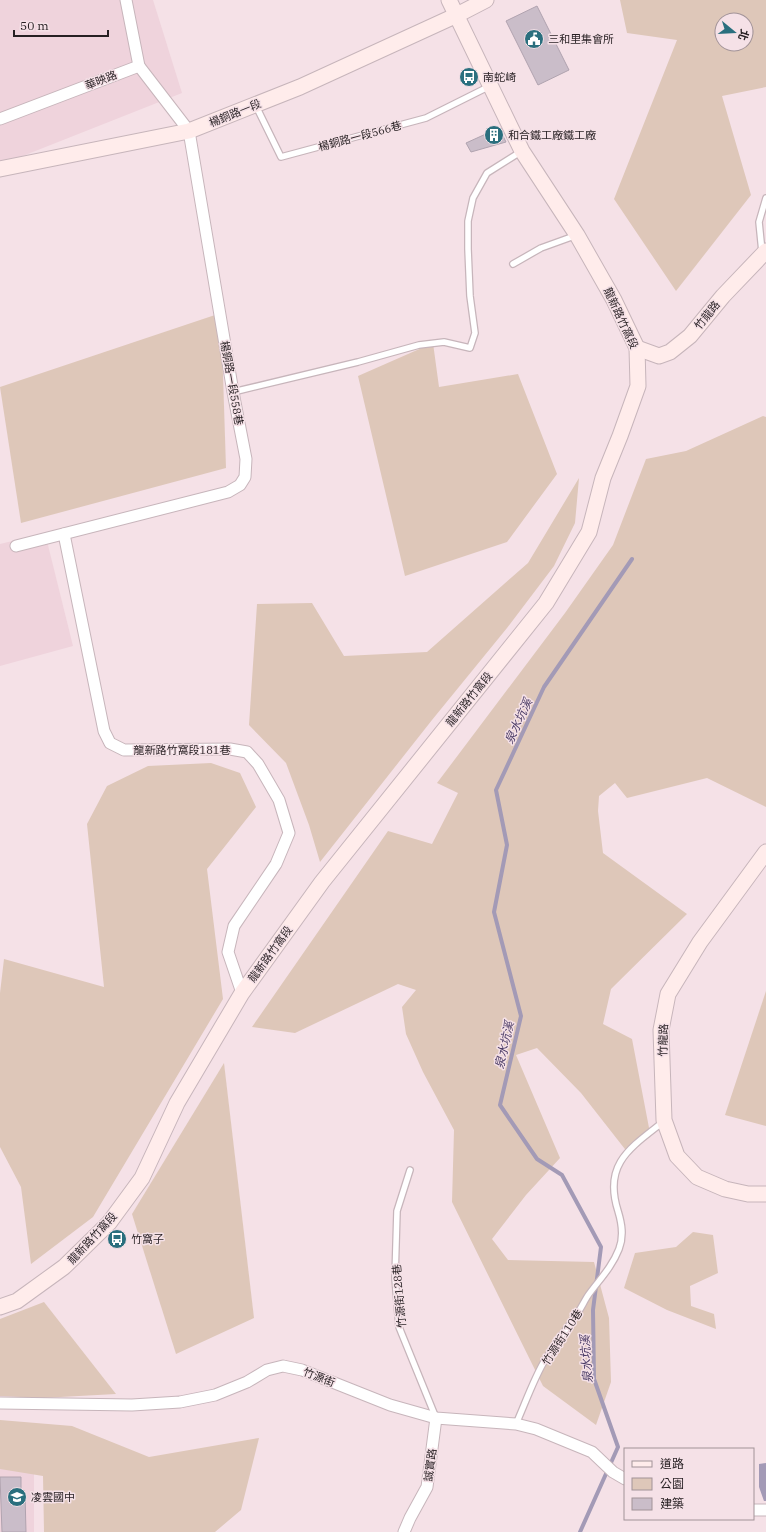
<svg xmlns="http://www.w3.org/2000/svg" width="766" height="1532" viewBox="0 0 766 1532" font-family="'IBM Plex Serif','Noto Sans TC',serif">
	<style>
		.built { fill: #efd3dc }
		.green { fill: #dec7b9; fill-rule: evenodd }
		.water { fill: #a39ab6 }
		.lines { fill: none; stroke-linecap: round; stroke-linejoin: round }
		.stream { stroke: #a39ab6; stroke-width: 4 }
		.building { fill: #cabdc9; stroke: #b0a3af }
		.lane-casing { stroke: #c7b5bb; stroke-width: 8 }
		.street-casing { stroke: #c7b5bb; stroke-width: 13 }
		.secondary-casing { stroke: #c7b5bb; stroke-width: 17 }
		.lane { stroke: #fff; stroke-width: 5.5 }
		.street { stroke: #fff; stroke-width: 11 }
		.secondary { stroke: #ffeceb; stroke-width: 15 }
		.labels { text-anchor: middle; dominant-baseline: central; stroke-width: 3; stroke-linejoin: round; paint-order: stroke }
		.poi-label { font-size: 11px; fill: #261f22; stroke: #f5e1e7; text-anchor: start }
		.street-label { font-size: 11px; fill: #261f22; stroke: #f5e1e7 }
		.water-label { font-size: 12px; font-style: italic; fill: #4c3d67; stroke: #f5e1e7 }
	</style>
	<rect width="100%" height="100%" fill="#f5e1e7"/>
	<g class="built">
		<polygon points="0,0 153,0 182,93 0,165"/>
		<polygon points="45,533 73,646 0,666 0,544"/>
		<polygon points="0,1460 34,1462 34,1532 0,1532"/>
	</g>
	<g class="green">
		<path d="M 620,0 L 766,0 L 766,87 L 722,96 L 751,195 L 676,291 L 614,199 L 677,40 L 627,33 ZM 722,20 L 746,20 L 746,44 L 722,44 Z"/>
		<polygon points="221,313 226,468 21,523 0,387"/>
		<polygon points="433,343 439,387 518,374 557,474 507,542 405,576 358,376"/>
		<polygon points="763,416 766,417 766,807 707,778 627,798 615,783 599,796 598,811 603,853 687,914 611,989 603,1024 632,1039 650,1133 628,1153 581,1093 537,1048 516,1055 560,1158 526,1195 492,1239 508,1260 594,1262 609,1318 611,1382 596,1425 543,1386 452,1202 454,1130 423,1072 406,1034 402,1007 416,990 398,984 295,1033 252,1027 388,831 432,844 458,793 437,783 565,613 613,545 646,459 686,451"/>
		<polygon points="579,478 575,523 554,566 507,628 432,720 320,862 309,825 286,763 249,725 257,604 312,603 344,656 427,652 528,563"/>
		<polygon points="211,763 240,773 256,807 207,869 223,999 93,1217 31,1264 21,1187 0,1147 0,993 4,959 104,987 87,824 107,786 148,766"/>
		<polygon points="766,991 766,1126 725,1115"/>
		<polygon points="224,1063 254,1318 176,1354 132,1214"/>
		<polygon points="693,1232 713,1235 718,1273 690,1286 691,1306 714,1314 716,1329 667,1310 624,1288 635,1253 676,1247"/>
		<polygon points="44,1302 116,1394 42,1398 0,1396 0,1319"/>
		<polygon points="0,1420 72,1426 149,1457 259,1438 241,1510 215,1532 44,1532 43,1476 0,1469"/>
	</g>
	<polygon class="water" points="766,1463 766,1501 764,1501 759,1487 759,1464"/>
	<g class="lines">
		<polyline class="stream" points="580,1532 618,1447 594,1379 593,1310 601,1247 562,1175 537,1159 500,1105 521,1016 494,912 507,845 496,790 544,687 632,559"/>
	</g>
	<g class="building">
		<polygon points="537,6 569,70 538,85 506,21"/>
		<polygon points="499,128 506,142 471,152 466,143"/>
		<polygon points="0,1477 21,1477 21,1493 25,1493 26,1532 2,1532"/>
	</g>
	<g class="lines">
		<g class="lane-casing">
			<g id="lane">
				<polyline points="256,106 281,157 426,118 490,86"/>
				<polyline points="762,252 759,222 766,198"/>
				<polyline points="513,264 541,248 577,235"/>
				<polyline points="233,392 358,362 419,345 444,342 470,348 475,333 470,296 468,249 468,221 473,198 487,173 522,151"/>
				<polyline points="410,1170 397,1211 395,1278 399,1327 436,1418"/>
				<path d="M 516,1424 C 525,1404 534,1378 545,1360 C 554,1345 566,1330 576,1315 C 581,1309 584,1301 589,1294 C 600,1279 612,1267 619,1249 C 624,1236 622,1224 618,1211 C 603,1164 630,1148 663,1122"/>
			</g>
		</g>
		<g class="street-casing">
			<g id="street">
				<polyline points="0,119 139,66 126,0"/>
				<polyline points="64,534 104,731 110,743 124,750 230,749 247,752 258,764 279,800 289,833 276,864 234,926 228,952 242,993"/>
				<polyline points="16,546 228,492 240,485 245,477 246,459 233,392 189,131 139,66"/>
				<polyline points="0,1403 132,1405 180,1402 215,1395 247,1382 267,1370 283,1366 302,1370 390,1405 436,1418 516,1424 536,1429 592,1452 613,1472 625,1479"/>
				<polyline points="753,1510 766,1510"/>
				<polyline points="404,1532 410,1518 427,1487 436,1418"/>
			</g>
		</g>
		<g class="secondary-casing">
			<g id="secondary">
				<polyline points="0,169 189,131 300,87 457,15 486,0"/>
				<polyline points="637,348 659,356 670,352 690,336 723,296 766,251"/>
				<polyline points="766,852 700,942 668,994 661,1030 664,1120 677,1156 697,1177 725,1189 748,1194 766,1194"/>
				<polyline points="0,1307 17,1301 64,1267 109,1223 142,1178 177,1103 242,993 322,882 546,603 589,532 603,478 620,436 638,386 637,348 614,300 577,235 522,151 449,0"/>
			</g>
		</g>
		<use href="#lane" class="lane"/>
		<use href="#street" class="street"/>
		<use href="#secondary" class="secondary"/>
	</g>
	<defs>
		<g id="civic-disc" transform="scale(1)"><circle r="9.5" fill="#2a6f7e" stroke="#f5e1e7"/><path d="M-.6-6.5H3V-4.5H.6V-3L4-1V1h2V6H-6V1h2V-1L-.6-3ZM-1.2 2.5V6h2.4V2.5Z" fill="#fff"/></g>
		<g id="bus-disc" transform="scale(1)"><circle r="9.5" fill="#2a6f7e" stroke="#f5e1e7"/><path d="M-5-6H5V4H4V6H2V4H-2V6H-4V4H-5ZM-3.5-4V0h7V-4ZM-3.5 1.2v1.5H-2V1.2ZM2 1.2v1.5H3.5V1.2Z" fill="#fff"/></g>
		<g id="building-disc" transform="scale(1)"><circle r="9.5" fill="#2a6f7e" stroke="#f5e1e7"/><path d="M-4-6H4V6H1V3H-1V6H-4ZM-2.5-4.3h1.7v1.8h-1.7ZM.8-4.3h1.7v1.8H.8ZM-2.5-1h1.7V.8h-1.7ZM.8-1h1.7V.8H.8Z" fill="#fff"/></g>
		<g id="school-disc" transform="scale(1)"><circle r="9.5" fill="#2a6f7e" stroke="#f5e1e7"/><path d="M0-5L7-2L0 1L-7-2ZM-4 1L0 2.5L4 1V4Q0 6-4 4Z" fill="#fff"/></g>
	</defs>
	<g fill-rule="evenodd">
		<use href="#civic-disc" x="534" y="39"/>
		<use href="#bus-disc" x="469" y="77"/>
		<use href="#building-disc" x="494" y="135"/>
		<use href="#bus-disc" x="117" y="1239"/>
		<use href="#school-disc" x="17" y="1497"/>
	</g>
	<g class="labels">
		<g class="poi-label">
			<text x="548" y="39">三和里集會所</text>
			<text x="483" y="77">南蛇崎</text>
			<text x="508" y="135">和合鐵工廠鐵工廠</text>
			<text x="131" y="1239">竹窩子</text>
			<text x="31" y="1497">凌雲國中</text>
		</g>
		<g class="street-label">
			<text transform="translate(101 80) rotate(-21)">華映路</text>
			<text transform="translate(235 113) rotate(-22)">楊銅路一段</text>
			<text transform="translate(360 136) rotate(-15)">楊銅路一段566巷</text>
			<text transform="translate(707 315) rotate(-51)">竹龍路</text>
			<text transform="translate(621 318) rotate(65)">龍新路竹窩段</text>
			<text transform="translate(232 383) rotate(80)">楊銅路一段558巷</text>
			<text transform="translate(469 699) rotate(-51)">龍新路竹窩段</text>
			<text x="182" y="750">龍新路竹窩段181巷</text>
			<text transform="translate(270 954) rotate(-54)">龍新路竹窩段</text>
			<text transform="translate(663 1040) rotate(-88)">竹龍路</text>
			<text transform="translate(92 1238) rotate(-47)">龍新路竹窩段</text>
			<text transform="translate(399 1296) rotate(-95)">竹源街128巷</text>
			<text transform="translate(562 1337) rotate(-57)">竹源街110巷</text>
			<text transform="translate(319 1377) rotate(21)">竹源街</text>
			<text transform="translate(430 1465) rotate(-82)">誠實路</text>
		</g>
		<g class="water-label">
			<text transform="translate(518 721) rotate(-65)">泉水坑溪</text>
			<text transform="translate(504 1045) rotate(-77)">泉水坑溪</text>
			<text transform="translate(586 1359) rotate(-94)">泉水坑溪</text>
		</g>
	</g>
	<rect x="624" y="1448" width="130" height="72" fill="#f5e1e7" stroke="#a29398"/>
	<rect x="632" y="1461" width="20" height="6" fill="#ffeceb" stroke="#a29398"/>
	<text x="660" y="1468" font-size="12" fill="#261f22">道路</text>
	<rect x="632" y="1478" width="20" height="12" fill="#dec7b9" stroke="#a29398"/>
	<text x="660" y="1488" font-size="12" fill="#261f22">公園</text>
	<rect x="632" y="1498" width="20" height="12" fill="#cabdc9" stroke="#a29398"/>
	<text x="660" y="1508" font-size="12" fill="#261f22">建築</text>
	<g transform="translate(734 32) rotate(108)"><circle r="19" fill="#f5e1e7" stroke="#a29398"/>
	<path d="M0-3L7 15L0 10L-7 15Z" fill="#2a6f7e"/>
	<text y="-6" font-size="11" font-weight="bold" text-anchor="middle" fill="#261f22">北</text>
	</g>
	<path d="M14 30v6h94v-6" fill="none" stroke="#261f22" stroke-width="2"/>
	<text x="20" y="30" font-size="12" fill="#261f22" stroke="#f5e1e7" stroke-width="3" paint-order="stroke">50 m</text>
</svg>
